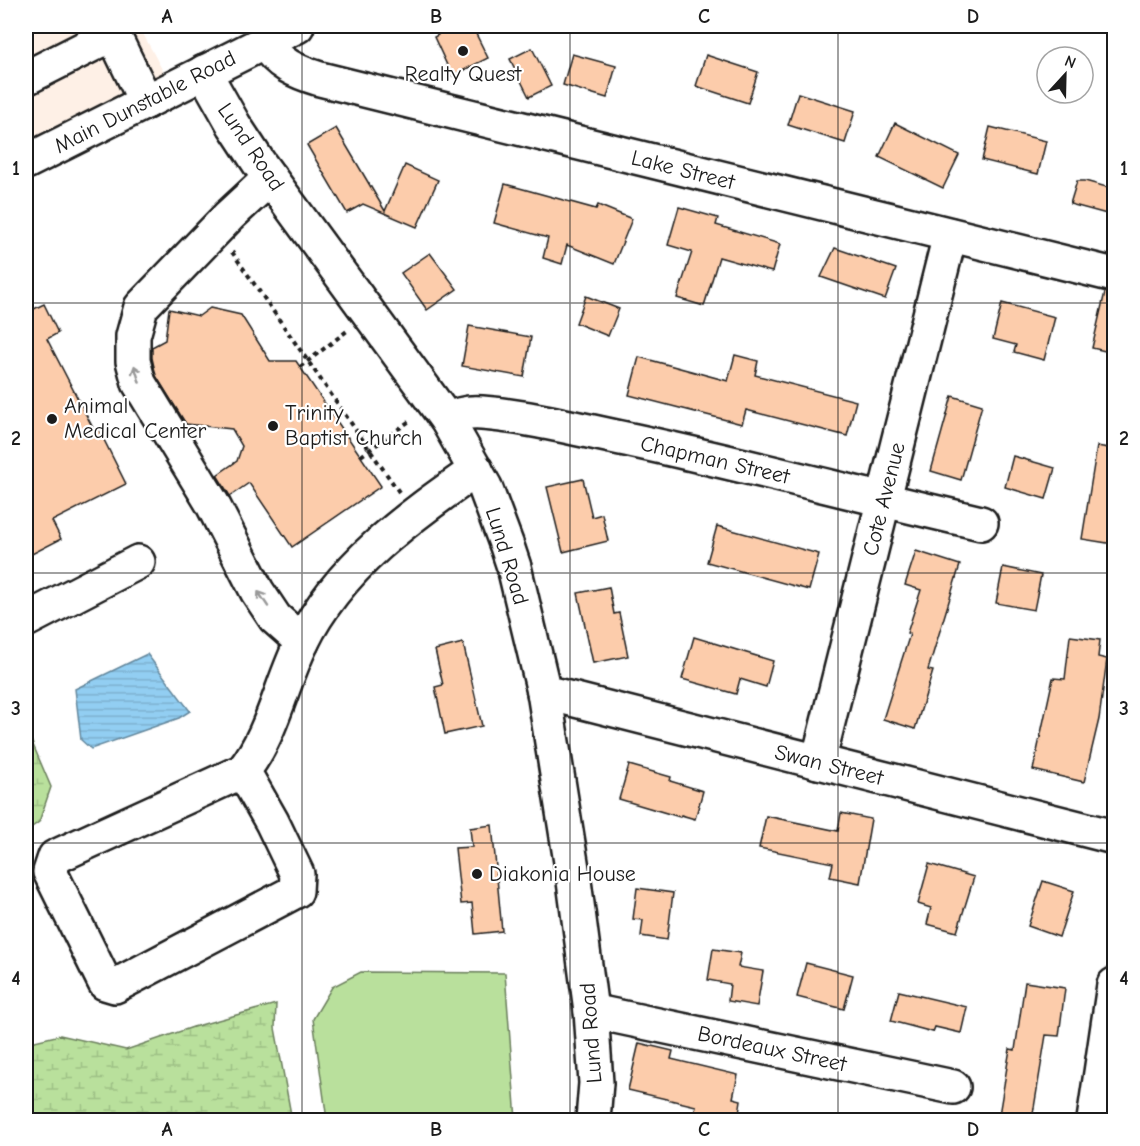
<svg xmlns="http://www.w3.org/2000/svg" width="1140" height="1146" viewBox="0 0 1140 1146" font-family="'Comic Neue',sans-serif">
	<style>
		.built { fill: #fef0e6 }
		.grass { fill: #b9e09c; stroke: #6a7e5c; stroke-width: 1.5 }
		.wetland { fill: url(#wetland-marsh); stroke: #6a7e5c; stroke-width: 1.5 }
		.water { fill: url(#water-rules); stroke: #63879c; stroke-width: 1.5 }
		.building { fill: #fcccab; stroke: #1c1c1c; stroke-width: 1.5 }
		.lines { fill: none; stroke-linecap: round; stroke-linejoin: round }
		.minor-casing { stroke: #1c1c1c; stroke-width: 38 }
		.path { stroke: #1c1c1c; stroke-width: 4; stroke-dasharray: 4.5 4.5; stroke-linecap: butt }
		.minor { stroke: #fff; stroke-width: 33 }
		.oneway { stroke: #999 }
		.grid { fill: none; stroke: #1c1c1c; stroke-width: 1.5; stroke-opacity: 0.55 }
		.poi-dot { fill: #1c1c1c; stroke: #fff; stroke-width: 2 }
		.labels { text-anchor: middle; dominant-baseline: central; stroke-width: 4.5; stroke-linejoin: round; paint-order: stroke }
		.poi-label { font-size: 22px; fill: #1c1c1c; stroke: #fff; text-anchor: start }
		.street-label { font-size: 22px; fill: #1c1c1c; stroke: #fff }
		.neatline { fill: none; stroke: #1c1c1c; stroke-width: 2 }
		.grid-label { font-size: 20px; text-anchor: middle; font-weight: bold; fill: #1c1c1c }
	</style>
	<defs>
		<pattern id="wetland-marsh" width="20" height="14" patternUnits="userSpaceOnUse" patternTransform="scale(1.5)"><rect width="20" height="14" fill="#b9e09c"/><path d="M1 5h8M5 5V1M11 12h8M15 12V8" fill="none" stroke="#9ec086"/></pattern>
		<pattern id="water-rules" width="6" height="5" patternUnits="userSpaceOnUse" patternTransform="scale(1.5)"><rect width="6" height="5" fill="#92cef2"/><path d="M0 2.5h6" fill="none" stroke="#7db0cf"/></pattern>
	</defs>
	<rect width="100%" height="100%" fill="#fff"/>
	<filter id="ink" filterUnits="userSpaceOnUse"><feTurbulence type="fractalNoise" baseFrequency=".0167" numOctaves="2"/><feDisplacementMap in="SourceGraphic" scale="12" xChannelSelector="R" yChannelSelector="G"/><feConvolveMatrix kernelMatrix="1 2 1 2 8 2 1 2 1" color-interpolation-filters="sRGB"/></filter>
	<g filter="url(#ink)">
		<polygon class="built" points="26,26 139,26 164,73 26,145"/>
		<polygon class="grass" points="361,972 505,973 516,1120 327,1120 313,1019 332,987"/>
		<g class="wetland">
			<polygon points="26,732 31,740 51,787 39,822 26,831"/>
			<polygon points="276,1004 275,1028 292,1120 26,1120 26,1043 60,1035 126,1050 193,1027"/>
		</g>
		<polygon class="water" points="147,654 190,711 179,718 91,749 81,740 75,689"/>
		<g class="building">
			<polygon points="433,26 472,26 488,58 452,76 434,37 438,35"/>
			<polygon points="532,48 551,86 529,97 510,59"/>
			<polygon points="572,54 616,66 607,98 563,85"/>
			<polygon points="706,55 758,72 748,103 696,86"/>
			<polygon points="798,93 855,111 845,143 788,125"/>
			<polygon points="895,123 959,155 943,188 879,157"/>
			<polygon points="990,127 1046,141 1038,174 982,160"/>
			<polygon points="336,128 385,211 405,165 438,180 417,227 363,204 347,213 307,145"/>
			<polygon points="1077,181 1085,181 1114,189 1114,216 1070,204"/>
			<polygon points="505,184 596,209 598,205 632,219 614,264 567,245 562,264 543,258 548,238 494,223"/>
			<polygon points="679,207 718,218 716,225 780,244 772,272 719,257 704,306 677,298 692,252 668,245"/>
			<polygon points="835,248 896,269 885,299 821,277"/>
			<polygon points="430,253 457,289 427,310 401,273"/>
			<polygon points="1105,292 1114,293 1114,353 1092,348"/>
			<polygon points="586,296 619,309 608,336 576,323"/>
			<polygon points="26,297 32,310 44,304 58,333 47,339 94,430 98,428 126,484 52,521 61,539 26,557"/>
			<polygon points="1002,303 1055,317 1044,360 1014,352 1016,345 993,339"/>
			<polygon points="210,308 241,315 270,361 296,361 381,486 292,547 249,483 230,496 217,475 237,461 242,446 232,429 186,424 156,376 152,358 152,347 165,340 169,309 199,316"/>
			<polygon points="469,326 531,337 524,377 462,366"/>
			<polygon points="735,355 758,361 755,375 856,401 847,436 746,410 742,424 629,395 639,357 728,381"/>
			<polygon points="952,396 982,405 961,480 931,471"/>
			<polygon points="1097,446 1114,449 1114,544 1082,539"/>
			<polygon points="1013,456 1055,468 1046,499 1005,487"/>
			<polygon points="583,479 592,517 602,514 608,541 563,552 547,487"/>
			<polygon points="717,526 819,554 809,590 707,562"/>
			<polygon points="916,551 960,565 928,670 933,671 915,729 883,719 910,634 907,633 921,590 905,585"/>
			<polygon points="1003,567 1041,575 1034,610 996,603"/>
			<polygon points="609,587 614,614 619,613 628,656 593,663 578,593"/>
			<polygon points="1070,636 1100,640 1098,657 1107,659 1099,719 1084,782 1033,770 1053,678 1065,679"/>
			<polygon points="694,637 773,661 766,687 740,679 736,694 682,679"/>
			<polygon points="463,643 482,726 445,734 435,687 443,685 435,650"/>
			<polygon points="629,765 671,777 670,781 703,791 695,819 681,815 680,817 619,799"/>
			<polygon points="841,813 871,819 860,883 830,877 833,863 759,848 766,816 838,831"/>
			<polygon points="492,825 502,931 475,934 472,903 461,904 455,848 472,847 470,828"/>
			<polygon points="929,864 974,877 957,932 927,924 931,908 918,904"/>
			<polygon points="1043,881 1074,891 1059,937 1028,926"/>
			<polygon points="637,888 673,893 667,940 641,936 643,920 633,919"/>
			<polygon points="713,949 741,953 738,967 763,971 757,1006 728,1001 730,984 708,980"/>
			<polygon points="806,963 853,975 844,1009 797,997"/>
			<polygon points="1025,982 1065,988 1059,1036 1046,1035 1032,1120 999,1115 1010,1049 1015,1050"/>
			<polygon points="899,991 967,1007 961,1033 935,1027 933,1032 891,1021"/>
			<polygon points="639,1043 673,1051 671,1059 738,1075 733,1098 741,1100 738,1120 728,1120 694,1113 696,1106 628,1090"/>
		</g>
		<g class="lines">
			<g class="minor-casing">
				<g id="minor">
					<path d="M 265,42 C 277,64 297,72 320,79 L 1114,275"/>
					<polyline points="204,72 234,125 259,163 447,420 485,487 507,546 514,567 544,692 574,881 591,1011 596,1083 593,1120"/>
					<polyline points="26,78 113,34 146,102"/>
					<polyline points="26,162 297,26"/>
					<polyline points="270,178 229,216 141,307 133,336 133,361 139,383 212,503 257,591 275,618 302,642"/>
					<path d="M 447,420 C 458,414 470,412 482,413 C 533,417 585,431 635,441 C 751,466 866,497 981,523"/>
					<polyline points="26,620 138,562"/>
					<polyline points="544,692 1114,837"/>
					<polyline points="818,762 950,235"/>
					<path d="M 243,771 L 55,857 L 50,872 L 105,983 L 115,986 L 296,891 L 297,874 L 272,822 L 243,771 C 272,735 281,684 302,642 C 339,566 409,517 476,470"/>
					<polyline points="591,1011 953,1087"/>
					<polyline points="1094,1120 1114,985"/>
				</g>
			</g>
			<g class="path">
				<polyline points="232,252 399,492"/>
				<polyline points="300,367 347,331"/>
				<polyline points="361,456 411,420"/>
			</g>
			<use href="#minor" class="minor"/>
		</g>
		<defs><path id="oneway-shaft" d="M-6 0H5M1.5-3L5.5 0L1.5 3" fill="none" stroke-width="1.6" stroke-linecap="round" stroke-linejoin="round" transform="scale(1.5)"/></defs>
		<g class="oneway">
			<use href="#oneway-shaft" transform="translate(137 374) rotate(-107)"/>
			<use href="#oneway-shaft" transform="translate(263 599) rotate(-124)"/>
		</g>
	</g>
	<path class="grid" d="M 302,26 L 302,1120M 570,26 L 570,1120M 838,26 L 838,1120M 26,303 L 1114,303M 26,573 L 1114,573M 26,843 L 1114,843"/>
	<g class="poi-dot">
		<circle cx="463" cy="51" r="6"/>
		<circle cx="52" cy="419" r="6"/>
		<circle cx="273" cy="426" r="6"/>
		<circle cx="477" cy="874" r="6"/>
	</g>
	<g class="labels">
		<g class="poi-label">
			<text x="463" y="74" text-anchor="middle">Realty Quest</text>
			<text x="64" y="406">Animal<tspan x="64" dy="25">Medical Center</tspan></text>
			<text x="285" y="413">Trinity<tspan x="285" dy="25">Baptist Church</tspan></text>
			<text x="489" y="874">Diakonia House</text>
		</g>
		<g class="street-label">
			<text transform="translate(145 102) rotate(-27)">Main Dunstable Road</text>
			<text transform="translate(251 147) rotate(56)">Lund Road</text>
			<text transform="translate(683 170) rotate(14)">Lake Street</text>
			<text transform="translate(715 460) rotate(13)">Chapman Street</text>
			<text transform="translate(884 499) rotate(-76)">Cote Avenue</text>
			<text transform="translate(507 556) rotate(73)">Lund Road</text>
			<text transform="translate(829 765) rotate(14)">Swan Street</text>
			<text transform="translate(591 1033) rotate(-94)">Lund Road</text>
			<text transform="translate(772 1049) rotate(12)">Bordeaux Street</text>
		</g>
	</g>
	<rect width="1140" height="1146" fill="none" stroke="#fff" stroke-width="66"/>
	<g transform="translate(1065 75) rotate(22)"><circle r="28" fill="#ffffff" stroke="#a4a4a4" stroke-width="1.5"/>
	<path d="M0-4.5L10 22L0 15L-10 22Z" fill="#1c1c1c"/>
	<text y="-9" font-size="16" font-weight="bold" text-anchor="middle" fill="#1c1c1c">N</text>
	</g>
	<rect x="33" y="33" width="1074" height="1080" class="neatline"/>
	<g class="grid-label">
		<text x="167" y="23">A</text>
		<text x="436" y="23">B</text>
		<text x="704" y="23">C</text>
		<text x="973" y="23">D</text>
		<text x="16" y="175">1</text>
		<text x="1124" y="175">1</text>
		<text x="16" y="445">2</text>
		<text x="1124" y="445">2</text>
		<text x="16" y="715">3</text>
		<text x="1124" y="715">3</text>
		<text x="16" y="985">4</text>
		<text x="1124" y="985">4</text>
		<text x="167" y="1136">A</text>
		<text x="436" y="1136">B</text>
		<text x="704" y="1136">C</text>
		<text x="973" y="1136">D</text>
	</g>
</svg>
